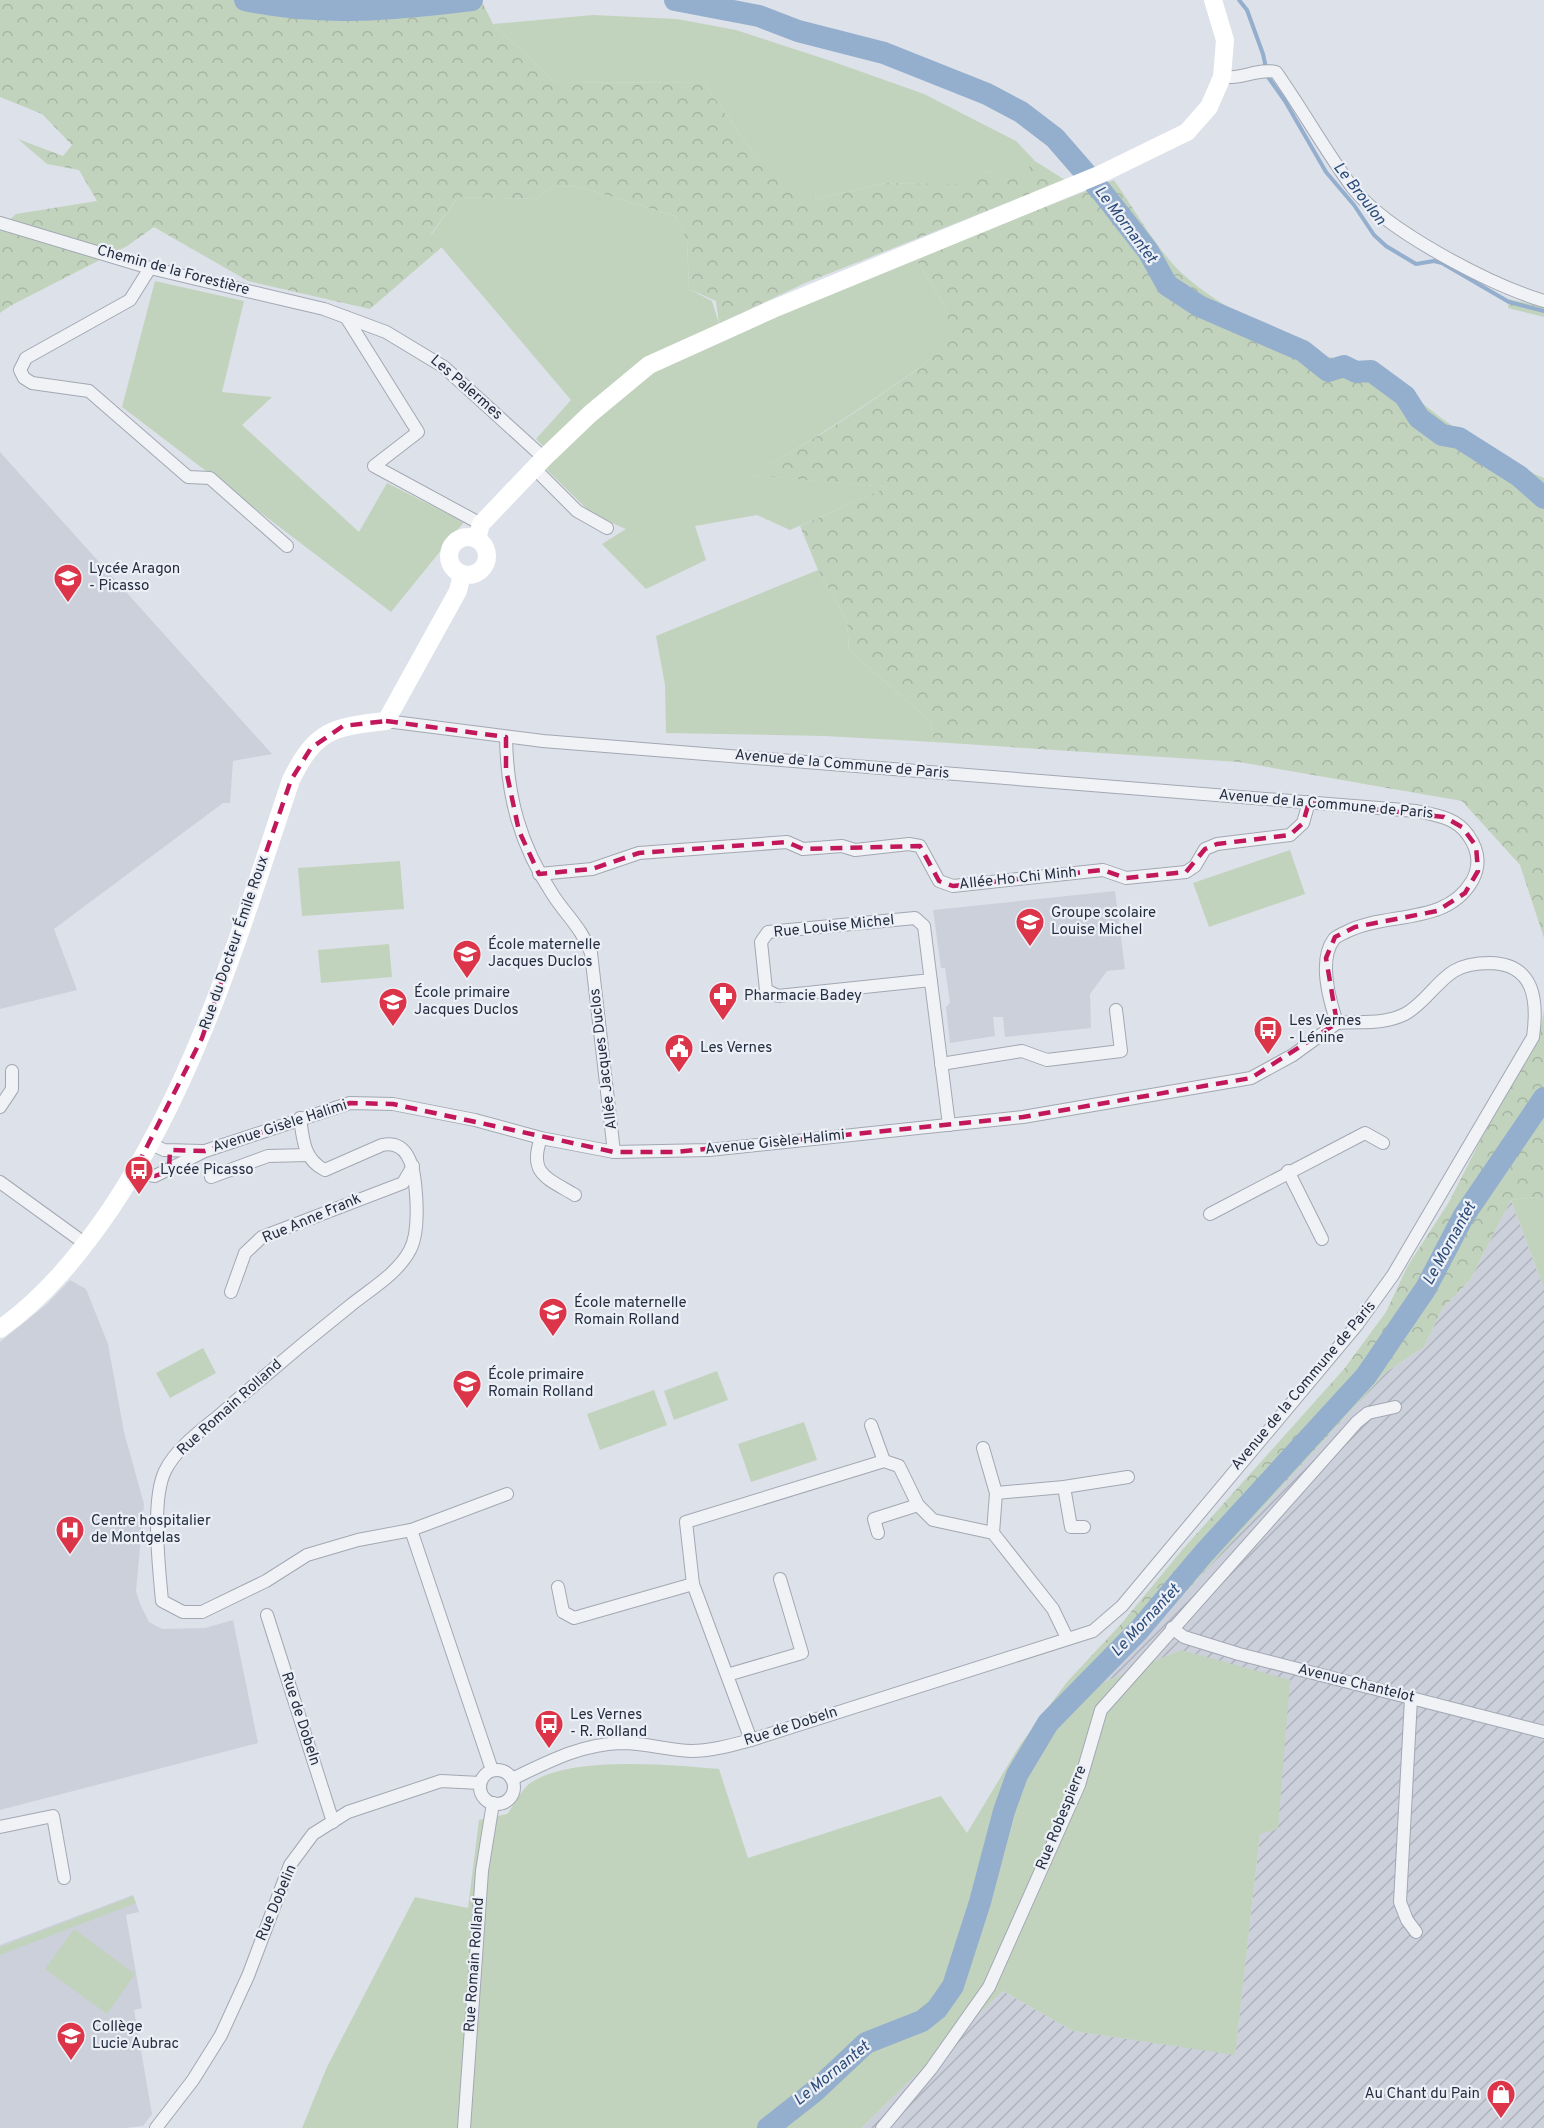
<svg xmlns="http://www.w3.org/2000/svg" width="1544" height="2128" viewBox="0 0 1544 2128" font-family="Overpass,sans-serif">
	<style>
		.built { fill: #cbd0db }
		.industrial { fill: url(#industrial-furrows) }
		.grass { fill: #c2d3bd }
		.forest { fill: url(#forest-crowns) }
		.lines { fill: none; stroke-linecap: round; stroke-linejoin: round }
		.stream { stroke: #94aecd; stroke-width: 4 }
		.river { stroke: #94aecd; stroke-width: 22 }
		.street-casing { stroke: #a2a8b3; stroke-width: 14 }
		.street { stroke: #f0f2f6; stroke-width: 12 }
		.secondary { stroke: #fff; stroke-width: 18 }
		.marked { fill: none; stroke: #c2185b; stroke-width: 4.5; stroke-dasharray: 12 8; stroke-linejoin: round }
		.labels { text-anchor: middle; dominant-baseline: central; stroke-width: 4.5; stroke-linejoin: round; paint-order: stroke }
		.street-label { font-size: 15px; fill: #252e41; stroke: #ecf0f6 }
		.poi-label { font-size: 15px; fill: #252e41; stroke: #ecf0f6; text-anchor: start }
		.water-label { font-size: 16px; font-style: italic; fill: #2b4b79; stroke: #ecf0f6 }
	</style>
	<defs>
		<pattern id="industrial-furrows" width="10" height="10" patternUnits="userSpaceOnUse" patternTransform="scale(1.5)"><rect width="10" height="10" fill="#cbd0db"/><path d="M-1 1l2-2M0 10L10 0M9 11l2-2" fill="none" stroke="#aeb3bd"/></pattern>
		<pattern id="forest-crowns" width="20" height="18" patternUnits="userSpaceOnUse" patternTransform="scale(1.5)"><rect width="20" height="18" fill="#c2d3bd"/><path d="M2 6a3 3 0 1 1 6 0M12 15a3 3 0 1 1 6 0" fill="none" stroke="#a7b5a4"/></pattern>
	</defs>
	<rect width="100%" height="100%" fill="#dde1e9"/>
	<g class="built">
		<polygon points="0,452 272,754 233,761 230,803 223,803 54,929 77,990 0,1009"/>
		<polygon points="1115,891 1125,969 1107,971 1090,994 1091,1028 1005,1037 1003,1017 993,1017 995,1036 950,1043 946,1007 950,1003 945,968 941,968 933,910"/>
		<polygon points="70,1280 86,1289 108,1344 124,1432 144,1504 136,1591 140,1604 149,1622 162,1629 205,1628 233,1620 258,1743 0,1810 0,1342 47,1304"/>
		<polygon points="133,1895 139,1912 126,1915 142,2008 134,2010 152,2114 143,2126 125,2128 0,2128 0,1945"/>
	</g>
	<polygon class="industrial" points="1511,1200 1544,1289 1544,2128 861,2128 1003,1991 1073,2031 1235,2054 1260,1834 1181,1650 1104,1682 1386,1372 1424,1347 1442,1309 1470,1280"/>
	<g class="grass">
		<polygon points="593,15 677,19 736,30 831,61 924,94 1016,141 1035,161 1021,177 982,172 969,185 885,183 817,199 786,188 749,147 704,83 555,82 493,24"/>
		<path d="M 553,186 L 580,187 L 675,216 L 687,241 L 689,289 L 712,301 L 719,324 L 915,258 L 943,303 L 955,337 C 936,358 913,372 890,388 C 845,419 800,447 753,475 L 889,487 L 790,530 L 757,515 L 695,526 L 706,560 L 646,589 L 602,544 L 626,529 L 593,515 L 545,468 L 555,458 L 536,439 L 571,400 L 431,235 L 458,197 L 535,199 Z"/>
		<polygon points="155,281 244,301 222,392 272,397 242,425 359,532 387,483 464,522 391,612 122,407"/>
		<polygon points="818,570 847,621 849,650 930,721 934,742 825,736 666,733 665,685 656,636"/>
		<polygon points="1290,850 1305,894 1209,927 1193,883"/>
		<polygon points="400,861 404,909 302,916 298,868"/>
		<polygon points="389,944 392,977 321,983 318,950"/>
		<polygon points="1537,1197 1544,1201 1544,1289 1511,1200"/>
		<polygon points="203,1348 216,1373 170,1398 156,1373"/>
		<polygon points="717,1371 728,1400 674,1420 664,1391"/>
		<polygon points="654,1390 667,1425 600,1450 587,1414"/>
		<polygon points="804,1422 817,1460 751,1482 738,1444"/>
		<path d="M 1181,1650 L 1290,1680 L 1278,1829 L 1260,1834 L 1235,2055 L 1073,2031 L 1003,1991 L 861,2128 L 302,2128 L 327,2067 L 415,1897 L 468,1908 L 479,1820 L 507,1814 C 514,1805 521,1791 529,1784 C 569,1755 671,1765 719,1769 L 748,1858 L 941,1796 L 967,1833 L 1020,1745 L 1067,1682 L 1104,1682 Z"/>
		<polygon points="133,1896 136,1903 0,1955 0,1947"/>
		<polygon points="74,1929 135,1974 107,2014 45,1969"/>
	</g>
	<g class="forest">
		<polygon points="0,0 481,0 493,24 555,82 704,83 749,147 786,187 817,199 885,183 968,184 982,172 1021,176 1035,161 1065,180 805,283 719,324 716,301 689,289 687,241 675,216 580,187 553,186 535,199 458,197 431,234 442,247 370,309 248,281 154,227 127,246 10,306 0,313 0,229 16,214 97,201 79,170 47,164 18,139 63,156 72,145 42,114 0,97"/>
		<path d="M 1114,180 C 1133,207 1161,256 1185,276 C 1226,312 1278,333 1327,357 C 1378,362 1408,394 1447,422 C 1478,444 1509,464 1544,478 L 1544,938 L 1520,865 L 1462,801 L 1239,762 L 934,742 L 930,721 L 849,650 L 847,621 L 818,570 L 800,526 L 888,487 L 752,475 C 799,448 845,420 889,389 C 912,373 936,358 954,337 L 943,303 L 915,258 Z"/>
		<polygon points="1509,299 1544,307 1544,317 1508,308"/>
		<polygon points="1544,1011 1544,1201 1537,1197 1511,1200 1470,1280 1442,1309 1424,1347 1386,1372 1104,1682 1067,1682 1121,1624 1182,1550 1344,1369 1386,1312 1407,1267 1449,1202 1479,1143 1539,1036"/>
	</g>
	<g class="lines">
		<polyline class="stream" points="1239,0 1247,10 1263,54 1268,77 1285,101 1326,172 1354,205 1374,235 1386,246 1416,264 1434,261 1442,263 1509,302 1544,311"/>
		<g class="river">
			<path d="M 245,0 C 320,17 397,9 472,0"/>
			<polyline points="675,0 759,16 798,31 884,53 987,94 1021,112 1055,138 1102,192 1148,251 1167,285 1199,306 1303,351 1328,371 1344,366 1356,372 1371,371 1405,396 1419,418 1442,435 1459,438 1519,476 1544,498"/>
			<polyline points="768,2128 815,2091 866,2043 922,2021 937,2009 953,1986 980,1902 1004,1811 1017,1775 1048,1723 1139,1630 1204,1553 1366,1376 1426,1288 1463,1217 1544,1098"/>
		</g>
		<g class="street-casing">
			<g id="street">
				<path d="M 1222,77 C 1241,80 1258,68 1276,72 C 1302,109 1325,150 1352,187 C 1386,231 1491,285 1544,301"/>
				<polyline points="0,223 150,268 324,309 386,332 444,367 544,458"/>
				<polyline points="150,268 130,300 26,358 20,370 24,378 32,383 89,391 188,477 210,478 287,546"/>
				<polyline points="346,317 418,432 374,466 481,524"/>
				<polyline points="534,468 577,511 607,528"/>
				<path d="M 386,721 L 543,741 L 1416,811 C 1435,815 1456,817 1468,835 C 1478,849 1481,865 1472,881 C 1446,926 1387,911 1346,932 C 1342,934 1337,936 1334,939 C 1318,960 1329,999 1337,1023"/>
				<path d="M 506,737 C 507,797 520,845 553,895 C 566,915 583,930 591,953 L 614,1152"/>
				<polyline points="539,874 592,869 639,853 787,842 803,849 842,846 855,850 909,844 920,846 939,881 953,886 1103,870 1126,878 1186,872 1195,866 1205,849 1217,844 1290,835 1303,823 1309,802"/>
				<polyline points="931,980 778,996 766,990 761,942 768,932 915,918 924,926 949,1125"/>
				<polyline points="941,1064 1022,1051 1047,1060 1121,1051 1116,1010"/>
				<polyline points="0,1107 12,1089 12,1071"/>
				<path d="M 300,1118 C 303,1140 304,1160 325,1170 L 382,1145 C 406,1140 413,1163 415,1183 C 417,1202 419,1233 410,1250 C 398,1273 371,1289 351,1305 C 307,1340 264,1376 222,1413 C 203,1429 176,1448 165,1471 C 151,1500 159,1567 162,1601 L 183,1612 L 202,1612 L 266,1581 L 307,1555 L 358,1540 L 411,1530 L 492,1770"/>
				<path d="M 541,1138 C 528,1174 547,1178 575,1195"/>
				<polyline points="151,1144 164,1150 203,1151"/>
				<polyline points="1288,1171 1322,1239"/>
				<polyline points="134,1172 155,1176 205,1151 350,1103 393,1104 475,1120 541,1138 614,1152 709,1150 1023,1117 1251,1078 1293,1055 1337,1023"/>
				<polyline points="211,1177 268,1156 308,1155"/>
				<polyline points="0,1182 87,1245"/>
				<polyline points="1210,1214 1365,1133 1383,1143"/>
				<polyline points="231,1292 245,1253 262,1237 403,1183 413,1166"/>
				<polyline points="871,1425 884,1461"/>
				<polyline points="983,1448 996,1493 993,1533"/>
				<polyline points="1064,1487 1071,1527 1084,1527"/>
				<polyline points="996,1493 1064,1487 1128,1477"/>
				<polyline points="411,1530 507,1494"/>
				<polyline points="878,1533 874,1519 918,1505"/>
				<polyline points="693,1584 751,1740"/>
				<polyline points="558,1587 563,1612 574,1618 693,1584 686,1522 884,1461 899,1466 918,1505 933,1520 993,1533 1053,1609 1067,1638"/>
				<polyline points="267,1615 333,1822"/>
				<polyline points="1172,1628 1184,1637 1239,1654 1544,1732"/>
				<polyline points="727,1675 802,1653 780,1579"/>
				<polyline points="1411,1699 1400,1902 1407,1920 1416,1932"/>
				<circle cx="497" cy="1787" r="17"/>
				<path d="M 512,1779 C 548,1762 581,1744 622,1743 C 645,1743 668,1750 691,1751 C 711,1751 732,1745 751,1740 L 1093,1631 L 1122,1606 L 1357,1325 L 1393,1275 L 1533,1037 C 1538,1001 1535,964 1490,963 C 1478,963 1464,965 1454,971 C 1436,982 1424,1004 1405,1014 C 1383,1025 1361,1021 1337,1023"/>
				<polyline points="0,1827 53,1816 64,1878"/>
				<polyline points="156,2128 193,2080 221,2035 248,1976 290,1865 313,1834 348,1812 441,1781 480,1783"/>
				<polyline points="464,2128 482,1871 493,1803"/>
				<polyline points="882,2128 931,2069 989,1987 1079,1785 1101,1710 1357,1422 1368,1413 1395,1407"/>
			</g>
		</g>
		<use href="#street" class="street"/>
		<g class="secondary">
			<circle cx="468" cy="556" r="19"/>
			<polyline points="477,539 481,524 544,458 590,414 649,365 773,309 1101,174 1187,132 1209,107 1222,77 1225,40 1213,0"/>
			<path d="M 0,1329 C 45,1297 79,1255 110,1210 C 198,1079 241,928 291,780 C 316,729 333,727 386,721 L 458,591 L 462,574"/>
		</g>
	</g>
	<path class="marked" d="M 386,721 L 506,737 L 506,770 L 519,831 L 539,874 L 592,869 L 639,853 L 787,842 L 803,849 L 920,846 L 939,881 L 953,886 L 1103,870 L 1126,878 L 1186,872 L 1205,849 L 1217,844 L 1290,835 L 1303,823 L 1309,802 L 1444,817 L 1462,827 L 1476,846 L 1478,871 L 1465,893 L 1437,911 L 1355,927 L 1335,937 L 1326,958 L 1337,1023 L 1251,1078 L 1023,1117 L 675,1152 L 614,1152 L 393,1104 L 350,1103 L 205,1151 L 170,1150 L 169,1171 L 155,1176 L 134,1172 L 202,1038 L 291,780 L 311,748 L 343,726 Z"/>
	<defs>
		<g id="school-pin" transform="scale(1.5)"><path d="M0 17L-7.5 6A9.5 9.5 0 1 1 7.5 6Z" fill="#dc3448" stroke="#ecf0f6"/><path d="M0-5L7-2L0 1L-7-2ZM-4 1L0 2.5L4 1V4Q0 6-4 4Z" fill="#fff"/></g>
		<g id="pharmacy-pin" transform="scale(1.5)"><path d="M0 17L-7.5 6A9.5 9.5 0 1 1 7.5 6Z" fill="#dc3448" stroke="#ecf0f6"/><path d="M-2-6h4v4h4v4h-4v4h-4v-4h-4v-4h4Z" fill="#fff"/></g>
		<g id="bus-pin" transform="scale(1.5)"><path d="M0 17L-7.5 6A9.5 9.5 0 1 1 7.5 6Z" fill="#dc3448" stroke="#ecf0f6"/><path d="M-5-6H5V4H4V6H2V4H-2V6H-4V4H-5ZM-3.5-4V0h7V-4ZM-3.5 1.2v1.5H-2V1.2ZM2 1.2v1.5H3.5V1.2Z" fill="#fff"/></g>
		<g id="civic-pin" transform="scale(1.5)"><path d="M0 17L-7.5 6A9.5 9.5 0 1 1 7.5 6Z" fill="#dc3448" stroke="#ecf0f6"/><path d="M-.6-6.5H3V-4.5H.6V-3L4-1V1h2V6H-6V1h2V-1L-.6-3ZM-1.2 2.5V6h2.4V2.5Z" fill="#fff"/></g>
		<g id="hospital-pin" transform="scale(1.5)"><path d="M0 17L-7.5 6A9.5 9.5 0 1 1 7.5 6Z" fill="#dc3448" stroke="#ecf0f6"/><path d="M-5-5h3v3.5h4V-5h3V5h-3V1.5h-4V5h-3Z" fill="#fff"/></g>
		<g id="shop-pin" transform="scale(1.5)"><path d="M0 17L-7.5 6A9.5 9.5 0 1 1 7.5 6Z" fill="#dc3448" stroke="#ecf0f6"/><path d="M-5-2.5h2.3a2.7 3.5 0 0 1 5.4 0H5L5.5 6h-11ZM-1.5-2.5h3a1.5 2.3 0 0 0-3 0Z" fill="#fff"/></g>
	</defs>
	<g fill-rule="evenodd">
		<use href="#school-pin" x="68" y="578"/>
		<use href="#school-pin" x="1030" y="922"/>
		<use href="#school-pin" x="467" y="954"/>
		<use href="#pharmacy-pin" x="723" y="996"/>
		<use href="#school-pin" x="393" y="1002"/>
		<use href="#bus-pin" x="1268" y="1030"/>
		<use href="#civic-pin" x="679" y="1048"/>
		<use href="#bus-pin" x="139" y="1170"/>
		<use href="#school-pin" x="553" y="1312"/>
		<use href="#school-pin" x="467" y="1384"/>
		<use href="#hospital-pin" x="70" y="1530"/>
		<use href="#bus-pin" x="549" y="1724"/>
		<use href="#school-pin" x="71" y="2036"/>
		<use href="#shop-pin" x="1501" y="2094"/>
	</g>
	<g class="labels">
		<g class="street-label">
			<text transform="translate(173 271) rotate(15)">Chemin de la Forestière</text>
			<text transform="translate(466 388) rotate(41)">Les Palermes</text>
			<text transform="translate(842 765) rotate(5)">Avenue de la Commune de Paris</text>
			<text transform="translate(1326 805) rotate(5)">Avenue de la Commune de Paris</text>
			<text transform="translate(1018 879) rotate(-6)">Allée Ho Chi Minh</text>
			<text transform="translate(834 927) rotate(-6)">Rue Louise Michel</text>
			<text transform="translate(235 943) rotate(-71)">Rue du Docteur Émile Roux</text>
			<text transform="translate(604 1059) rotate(-97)">Allée Jacques Duclos</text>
			<text transform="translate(280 1127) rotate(-18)">Avenue Gisèle Halimi</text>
			<text transform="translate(775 1143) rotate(-6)">Avenue Gisèle Halimi</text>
			<text transform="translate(312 1219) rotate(-23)">Rue Anne Frank</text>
			<text transform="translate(1304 1386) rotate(-50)">Avenue de la Commune de Paris</text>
			<text transform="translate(230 1408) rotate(-42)">Rue Romain Rolland</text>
			<text transform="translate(1356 1684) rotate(14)">Avenue Chantelot</text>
			<text transform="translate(300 1719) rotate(72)">Rue de Dobeln</text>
			<text transform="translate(791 1727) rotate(-18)">Rue de Dobeln</text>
			<text transform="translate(1062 1818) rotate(-68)">Rue Robespierre</text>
			<text transform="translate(277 1903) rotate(-67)">Rue Dobelin</text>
			<text transform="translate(475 1965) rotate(-86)">Rue Romain Rolland</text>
		</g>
		<g class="poi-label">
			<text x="89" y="569">Lycée Aragon<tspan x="89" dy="17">- Picasso</tspan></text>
			<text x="1051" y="913">Groupe scolaire<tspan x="1051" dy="17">Louise Michel</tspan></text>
			<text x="488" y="945">École maternelle<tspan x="488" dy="17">Jacques Duclos</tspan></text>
			<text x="414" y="993">École primaire<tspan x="414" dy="17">Jacques Duclos</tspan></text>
			<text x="744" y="996">Pharmacie Badey</text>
			<text x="1289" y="1021">Les Vernes<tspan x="1289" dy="17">- Lénine</tspan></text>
			<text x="700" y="1048">Les Vernes</text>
			<text x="160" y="1170">Lycée Picasso</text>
			<text x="574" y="1303">École maternelle<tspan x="574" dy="17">Romain Rolland</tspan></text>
			<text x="488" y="1375">École primaire<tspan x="488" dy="17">Romain Rolland</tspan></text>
			<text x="91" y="1521">Centre hospitalier<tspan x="91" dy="17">de Montgelas</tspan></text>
			<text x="570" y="1715">Les Vernes<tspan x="570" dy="17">- R. Rolland</tspan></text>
			<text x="92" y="2027">Collège<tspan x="92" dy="17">Lucie Aubrac</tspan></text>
			<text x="1480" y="2094" text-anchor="end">Au Chant du Pain</text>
		</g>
		<g class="water-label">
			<text transform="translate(1359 194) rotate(52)">Le Broulon</text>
			<text transform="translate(1125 225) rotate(53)">Le Mornantet</text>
			<text transform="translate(1450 1244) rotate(-61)">Le Mornantet</text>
			<text transform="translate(1146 1621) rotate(-47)">Le Mornantet</text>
			<text transform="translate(832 2074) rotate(-39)">Le Mornantet</text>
		</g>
	</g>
</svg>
